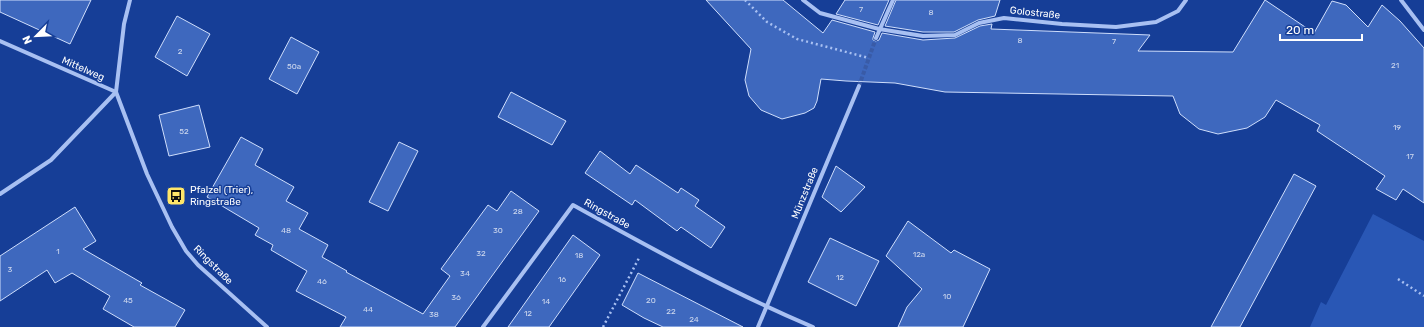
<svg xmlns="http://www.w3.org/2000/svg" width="1424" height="327" viewBox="0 0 1424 327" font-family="Rubik,sans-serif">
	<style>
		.green { fill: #2957b5 }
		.building { fill: #3e68be; stroke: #cfdefc }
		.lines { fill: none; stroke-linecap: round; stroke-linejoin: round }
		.minor-tunnel { stroke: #395ba7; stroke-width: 4; stroke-dasharray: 4 2; stroke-linecap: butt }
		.path { stroke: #a8c0f2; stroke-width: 2.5; stroke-dasharray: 2 3; stroke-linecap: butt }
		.minor { stroke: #a8c0f2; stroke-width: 4 }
		.labels { text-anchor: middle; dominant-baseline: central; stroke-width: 3; stroke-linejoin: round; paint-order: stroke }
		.number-label { font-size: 8px; fill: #cfd9ef }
		.street-label { font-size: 10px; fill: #fff; stroke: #163e97 }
		.poi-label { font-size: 10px; fill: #fff; stroke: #163e97; text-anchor: start }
	</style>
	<rect width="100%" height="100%" fill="#163e97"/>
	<polygon class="green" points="1373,214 1424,241 1424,327 1310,327 1321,302 1326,305"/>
	<g class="building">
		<polygon points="0,0 91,0 70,44 0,12"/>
		<polygon points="706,0 783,0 823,33 832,20 875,32 873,38 873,40 876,41 879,40 882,33 923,40 955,38 980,26 992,24 991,29 1150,35 1138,51 1233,52 1265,0 1314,33 1332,1 1346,5 1368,27 1382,5 1400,21 1424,48 1424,203 1403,189 1396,200 1376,189 1385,176 1317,131 1320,125 1276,100 1265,117 1247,128 1218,134 1199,129 1180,114 1173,96 945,92 895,83 846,81 821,79 817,101 814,108 805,113 782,119 761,110 749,96 745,80 751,49"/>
		<polygon points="845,0 889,0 878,25 836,14"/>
		<polygon points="896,0 1000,0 995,16 978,20 954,32 923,32 885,26"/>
		<polygon points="177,16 210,34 187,76 155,57"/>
		<polygon points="291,37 319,52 297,94 269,79"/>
		<polygon points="511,92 566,121 552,145 498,117"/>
		<polygon points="199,105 210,147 169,156 159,115"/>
		<polygon points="241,137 263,149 255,165 294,187 286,201 308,213 299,229 328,245 322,257 347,271 346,272 423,314 450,276 441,269 488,205 497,211 511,191 539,211 455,327 340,327 346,317 296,291 307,271 271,250 273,245 255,235 259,228 207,197"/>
		<polygon points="399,142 418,151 388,211 369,202"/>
		<polygon points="600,151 630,174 636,165 678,193 681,188 699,200 695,206 725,227 711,248 681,227 677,231 635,200 632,205 585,173"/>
		<polygon points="836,166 865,187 841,212 822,197"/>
		<polygon points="1294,174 1316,186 1240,327 1211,327"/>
		<polygon points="75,207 96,241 83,249 142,283 140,285 185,310 175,327 134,327 103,309 110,296 72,273 55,283 47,270 0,301 0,256"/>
		<polygon points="908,221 951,253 954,250 990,269 963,327 898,327 907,307 922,289 886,256"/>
		<polygon points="573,235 600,255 549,327 508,327"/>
		<polygon points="830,238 879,261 856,306 808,282"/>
		<polygon points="638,273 669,289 743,327 663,327 644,318 622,305"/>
	</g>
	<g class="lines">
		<polyline class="minor-tunnel" points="859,86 876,38"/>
		<g class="path">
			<polyline points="745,0 767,22 797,39 869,58"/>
			<polyline points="1398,279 1424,296"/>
			<polyline points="603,327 639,258"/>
		</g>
		<g class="minor">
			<polyline points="130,0 124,24 116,92 147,174 172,227 186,251 198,265 267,327"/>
			<polyline points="803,0 820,13 879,29 923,36 955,35 979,23 1004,18 1062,24 1116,27 1156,22 1178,11 1186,0"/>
			<polyline points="1401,0 1424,30"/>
			<polyline points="876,38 893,0"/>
			<polyline points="0,41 116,92"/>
			<polyline points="0,194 51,160 116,92"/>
			<path d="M 483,327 L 573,205 C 651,248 730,292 813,327"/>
			<polyline points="758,327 859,86"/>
		</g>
	</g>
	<defs>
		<g id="bus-square" transform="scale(1)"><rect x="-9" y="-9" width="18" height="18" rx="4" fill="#ffe669" stroke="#163e97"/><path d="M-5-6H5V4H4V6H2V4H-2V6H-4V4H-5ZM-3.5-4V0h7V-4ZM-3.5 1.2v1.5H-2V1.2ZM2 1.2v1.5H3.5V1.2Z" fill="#111"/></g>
	</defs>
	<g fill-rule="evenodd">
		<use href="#bus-square" x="176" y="196"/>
	</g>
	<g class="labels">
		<g class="number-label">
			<text x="861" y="9">7</text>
			<text x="931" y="12">8</text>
			<text x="1020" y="40">8</text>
			<text x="1114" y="41">7</text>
			<text x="180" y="51">2</text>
			<text x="1395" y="65">21</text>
			<text x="294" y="66">50a</text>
			<text x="1397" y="127">19</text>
			<text x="184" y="131">52</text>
			<text x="1410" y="156">17</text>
			<text x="518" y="211">28</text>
			<text x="286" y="230">48</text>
			<text x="498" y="230">30</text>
			<text x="58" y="251">1</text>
			<text x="481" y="253">32</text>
			<text x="919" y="254">12a</text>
			<text x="579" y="255">18</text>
			<text x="10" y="269">3</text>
			<text x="465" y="273">34</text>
			<text x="840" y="277">12</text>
			<text x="562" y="279">16</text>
			<text x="322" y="281">46</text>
			<text x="947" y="296">10</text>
			<text x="456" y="297">36</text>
			<text x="128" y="300">45</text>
			<text x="651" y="300">20</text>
			<text x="546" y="301">14</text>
			<text x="368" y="309">44</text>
			<text x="671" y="311">22</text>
			<text x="528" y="313">12</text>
			<text x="434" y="314">38</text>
			<text x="694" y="319">24</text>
		</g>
		<g class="street-label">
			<text transform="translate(1035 13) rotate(6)">Golostraße</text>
			<text transform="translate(83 69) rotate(24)">Mittelweg</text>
			<text transform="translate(805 193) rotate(-68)">Münzstraße</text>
			<text transform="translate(607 214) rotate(29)">Ringstraße</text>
			<text transform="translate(213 265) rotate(45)">Ringstraße</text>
		</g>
		<g class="poi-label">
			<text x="190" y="190">Pfalzel (Trier),<tspan x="190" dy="12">Ringstraße</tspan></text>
		</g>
	</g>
	<g transform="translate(36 36) rotate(246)" stroke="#163e97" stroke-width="3" paint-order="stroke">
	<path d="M0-3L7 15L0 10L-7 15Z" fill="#ffffff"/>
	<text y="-6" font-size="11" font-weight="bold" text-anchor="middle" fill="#ffffff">N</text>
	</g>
	<path d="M1280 34v6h82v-6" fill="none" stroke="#ffffff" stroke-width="2"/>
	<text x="1286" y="34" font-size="12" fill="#ffffff" stroke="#163e97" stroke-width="3" paint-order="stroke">20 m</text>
</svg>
